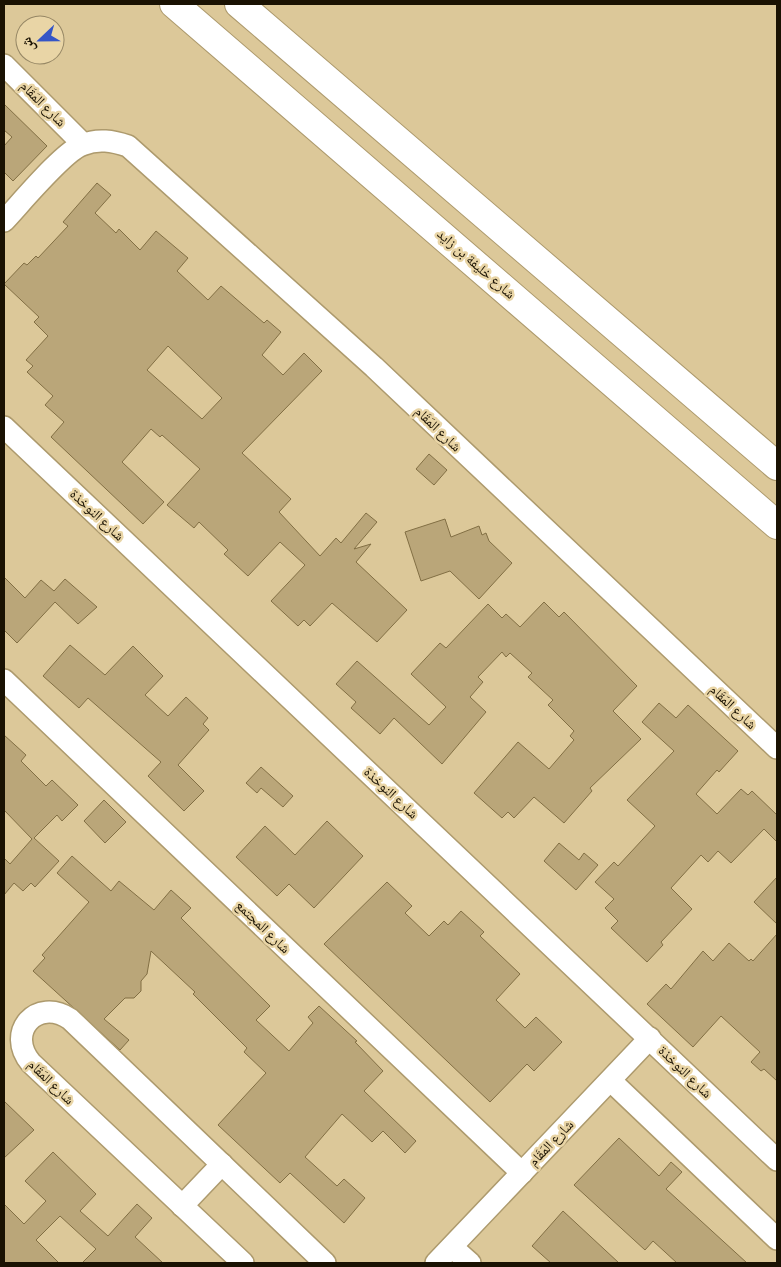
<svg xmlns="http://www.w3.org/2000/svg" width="781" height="1267" viewBox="0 0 781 1267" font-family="'Fira Sans Condensed','Noto Naskh Arabic',sans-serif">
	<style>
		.building { fill: #baa679; stroke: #826f44; fill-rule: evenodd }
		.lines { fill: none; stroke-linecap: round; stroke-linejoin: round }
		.minor-casing { stroke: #ad9a6d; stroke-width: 24 }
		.trunk-casing { stroke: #ad9a6d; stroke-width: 30 }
		.minor { stroke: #fff; stroke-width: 21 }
		.trunk { stroke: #fff; stroke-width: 28 }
		.labels { text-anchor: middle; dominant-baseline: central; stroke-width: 5; stroke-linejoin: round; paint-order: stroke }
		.street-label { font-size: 14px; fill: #1a1203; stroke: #e9d5a6 }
	</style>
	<rect width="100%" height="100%" fill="#dcc899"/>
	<g class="building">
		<polygon points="4,104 47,146 13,181 4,172 4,146 12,137 4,130"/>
		<path d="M 97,183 L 111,195 L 95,213 L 116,233 L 119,229 L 140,250 L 156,231 L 188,258 L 177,271 L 208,300 L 221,286 L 264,323 L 267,320 L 281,332 L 262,355 L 283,375 L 304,353 L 322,371 L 242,453 L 291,499 L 279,512 L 320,556 L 336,538 L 341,543 L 366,513 L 377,522 L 354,549 L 371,544 L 356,562 L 407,610 L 377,642 L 332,603 L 310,626 L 304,620 L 298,626 L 271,601 L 305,565 L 280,542 L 248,576 L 224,554 L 228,550 L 199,522 L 194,528 L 167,505 L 200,469 L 162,435 L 160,437 L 151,429 L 122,462 L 164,502 L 143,524 L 51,437 L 64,422 L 45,405 L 53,396 L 27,372 L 33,366 L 26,360 L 48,336 L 34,322 L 39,317 L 4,284 L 24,263 L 27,265 L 36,256 L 38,258 L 68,226 L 63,222 ZM 168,346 L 222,398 L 202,419 L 147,370 Z"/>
		<polygon points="429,454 447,470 434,485 416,469"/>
		<polygon points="445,519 451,537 479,526 482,535 486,533 489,541 512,563 479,599 450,571 421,581 405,532"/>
		<polygon points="4,577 25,598 41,580 54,591 65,579 97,607 78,624 55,602 17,643 4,630"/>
		<polygon points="544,602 559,617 564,612 637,686 613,711 641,739 590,788 592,791 564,823 534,797 514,818 508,812 502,818 474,793 518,742 549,769 574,740 570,736 574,731 548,705 553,700 528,677 532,673 510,653 506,657 502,652 478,677 483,682 470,697 486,712 442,764 394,718 380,734 351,708 356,702 336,684 357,661 429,725 446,707 411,674 440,643 446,648 488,604 502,618 506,614 520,627"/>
		<polygon points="70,645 105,675 133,646 163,676 145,695 168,716 186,697 208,718 203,724 209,730 178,765 204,791 184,811 148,776 161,762 88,698 79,708 43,676"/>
		<polygon points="659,703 676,718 688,705 738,751 719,772 717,770 696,794 717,814 741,789 748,795 752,791 777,815 777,842 764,829 731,863 718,851 708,862 701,855 671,888 692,909 661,942 663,945 647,962 611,928 618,921 605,908 614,899 595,882 614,862 618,866 655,826 627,800 674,751 642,722"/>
		<polygon points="4,735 26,755 21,761 46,786 52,780 78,805 62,821 57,815 34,838 59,861 35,887 31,883 23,891 14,883 4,895 4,858 10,864 32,839 4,810"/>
		<polygon points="261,767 293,796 283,807 261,788 257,793 246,783"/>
		<polygon points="104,800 126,822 105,843 84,821"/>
		<polygon points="327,821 363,856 314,908 289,884 277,896 236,857 265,826 295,855"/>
		<polygon points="559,843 579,860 584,853 598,865 576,890 544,861"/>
		<polygon points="72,856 111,891 119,881 154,910 171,890 191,908 181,918 270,1006 256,1020 289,1051 313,1023 308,1017 319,1006 357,1041 355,1042 383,1071 364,1091 416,1141 405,1153 383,1131 372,1142 342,1114 305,1157 337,1186 344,1179 365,1198 344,1223 290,1173 280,1183 218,1125 266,1073 244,1052 247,1048 193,994 195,992 151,951 147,974 141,981 141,991 134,998 125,998 104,1019 129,1040 120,1050 33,971 45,958 42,955 89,902 57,873"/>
		<polygon points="777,877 777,924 754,902"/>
		<polygon points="387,882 412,906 405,913 429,936 444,921 448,925 461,911 484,932 480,936 520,974 496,1000 525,1028 536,1017 562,1042 534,1071 527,1064 490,1102 324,944"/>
		<polygon points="777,934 777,1081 764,1069 761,1071 751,1062 760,1052 721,1016 693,1047 647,1004 666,984 671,989 703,951 713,961 729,943 749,961 751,959 753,961"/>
		<polygon points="4,1101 34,1130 4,1158"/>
		<polygon points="619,1138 659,1176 671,1162 682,1172 666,1189 747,1263 677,1263 653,1241 645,1250 574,1185"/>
		<polygon points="53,1152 96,1194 80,1211 108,1236 137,1204 152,1218 135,1237 163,1263 82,1263 96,1249 60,1216 36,1240 59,1263 4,1263 4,1204 24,1224 46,1201 25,1181"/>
		<polygon points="563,1211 619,1263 551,1263 532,1246"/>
	</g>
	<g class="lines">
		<g class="minor-casing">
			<g id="minor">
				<polyline points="4,65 83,144"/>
				<path d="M 4,221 C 21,203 63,152 82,145 C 98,138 113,141 128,146 L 374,367 L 777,748"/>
				<polyline points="4,427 777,1160"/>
				<polyline points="4,680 522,1173"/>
				<polyline points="611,1081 777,1239"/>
				<polyline points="182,1206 222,1164"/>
				<polyline points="452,1247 470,1263"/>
				<path d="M 243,1263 L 31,1063 C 5,1032 37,997 70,1019 L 325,1263"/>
				<polyline points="436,1263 650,1038"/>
			</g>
		</g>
		<g class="trunk-casing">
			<g id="trunk">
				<polyline points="174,4 777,525"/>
				<polyline points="239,4 777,466"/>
			</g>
		</g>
		<use href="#minor" class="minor"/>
		<use href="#trunk" class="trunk"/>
	</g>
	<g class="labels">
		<g class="street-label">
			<text transform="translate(43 104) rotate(45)">شارع المَقَام</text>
			<text transform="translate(476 264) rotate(41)">شارع خليفة بن زايد</text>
			<text transform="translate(438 429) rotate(44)">شارع المَقَام</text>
			<text transform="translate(97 515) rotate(43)">شارع النوخذة</text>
			<text transform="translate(733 707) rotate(43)">شارع المَقَام</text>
			<text transform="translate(391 793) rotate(43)">شارع النوخذة</text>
			<text transform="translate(263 927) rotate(44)">شارع المجتمع</text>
			<text transform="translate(685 1072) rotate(44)">شارع النوخذة</text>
			<text transform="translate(51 1082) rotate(44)">شارع المَقَام</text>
			<text transform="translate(551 1143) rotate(-46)">شارع المَقَام</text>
		</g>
	</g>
	<rect width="781" height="1267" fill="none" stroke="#1a1203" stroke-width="10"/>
	<g transform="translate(40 40) rotate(248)"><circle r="24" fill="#e9d5a6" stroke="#968765"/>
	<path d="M0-4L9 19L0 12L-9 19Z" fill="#3555c6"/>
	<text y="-8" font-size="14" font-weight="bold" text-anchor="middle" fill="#1a1203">ش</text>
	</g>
</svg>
